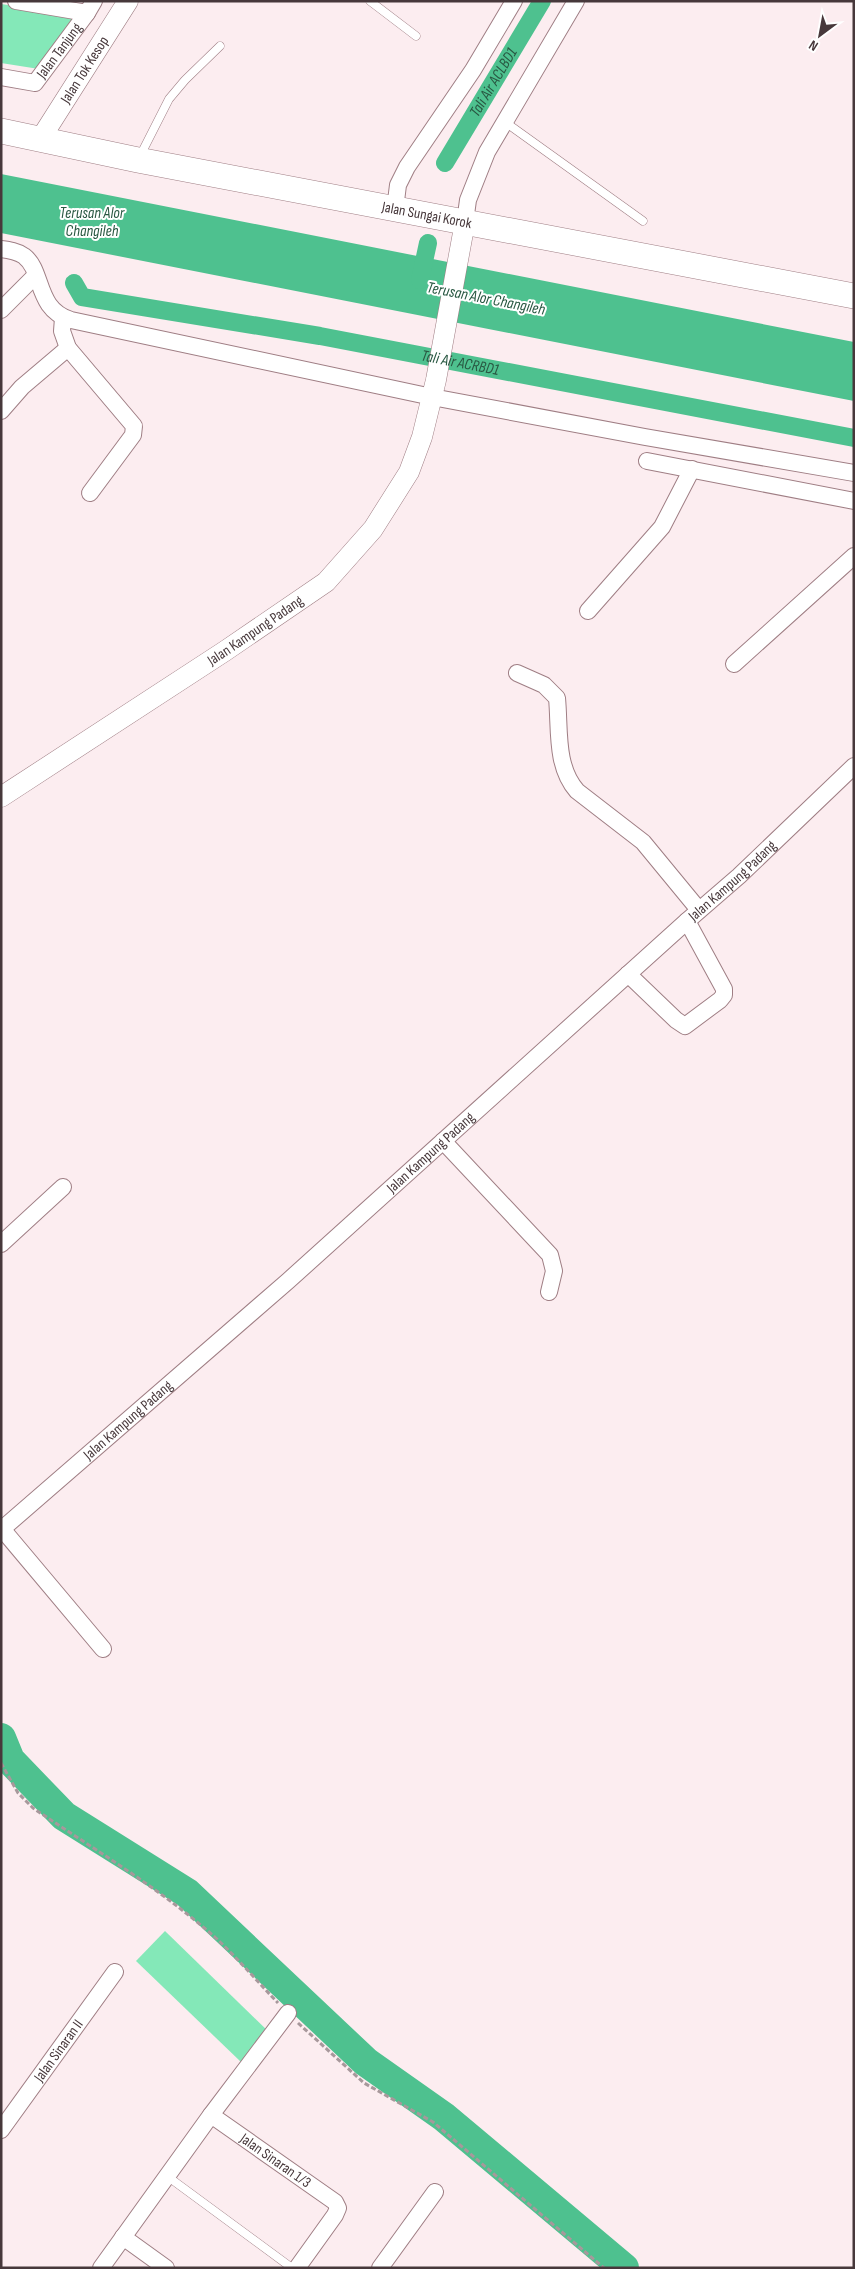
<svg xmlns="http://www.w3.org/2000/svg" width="855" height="2269" viewBox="0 0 855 2269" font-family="'Sofia Sans Condensed',sans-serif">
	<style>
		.green { fill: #84e8b8 }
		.water { fill: #4ec18f }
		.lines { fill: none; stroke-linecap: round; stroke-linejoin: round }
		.canal { stroke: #4ec18f; stroke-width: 18 }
		.river { stroke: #4ec18f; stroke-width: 30 }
		.service-casing { stroke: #9f7e84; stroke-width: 9 }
		.minor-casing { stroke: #9f7e84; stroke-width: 18 }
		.tertiary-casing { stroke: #9f7e84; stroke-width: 21 }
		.primary-casing { stroke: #9f7e84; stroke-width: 26 }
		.path { stroke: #a7989b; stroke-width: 3; stroke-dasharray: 5 2.5; stroke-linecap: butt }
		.service { stroke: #fff; stroke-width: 8 }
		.minor { stroke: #fff; stroke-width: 16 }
		.tertiary { stroke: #fff; stroke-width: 20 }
		.primary { stroke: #fff; stroke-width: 25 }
		.labels { text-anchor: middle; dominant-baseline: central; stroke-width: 4; stroke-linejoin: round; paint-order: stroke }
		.street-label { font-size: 15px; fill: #47383b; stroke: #fff }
		.water-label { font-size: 16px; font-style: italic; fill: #295842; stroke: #fff }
	</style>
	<rect width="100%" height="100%" fill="#fcedf0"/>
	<g class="green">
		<polygon points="1,4 80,16 39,69 1,63"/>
		<polygon points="165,1931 270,2033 241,2062 136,1961"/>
	</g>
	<polygon class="water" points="1,174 854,342 854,401 1,233"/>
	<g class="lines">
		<g class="canal">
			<path id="s1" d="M 445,163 L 542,1"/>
			<polyline points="420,280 428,243"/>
			<path id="s2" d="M 74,283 L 82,297 L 320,336 L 854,438"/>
		</g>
		<polyline class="river" points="1,1738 10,1760 64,1816 187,1893 366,2062 444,2117 624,2268"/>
		<g class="service-casing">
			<g id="service">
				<polyline points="370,1 416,36"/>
				<polyline points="505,122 643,221"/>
				<polyline points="140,156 169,99 185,80 220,46"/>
				<polyline points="167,2176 292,2268"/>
			</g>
		</g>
		<g class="minor-casing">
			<g id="minor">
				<polyline points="16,1 87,13 94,1"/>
				<path id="s3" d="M 1,77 L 35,83 L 87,13"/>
				<polyline points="395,209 398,185 407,167 473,70 514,1"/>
				<polyline points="465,222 468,200 487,152 576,1"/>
				<path d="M 1,249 C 9,250 17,251 24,256 C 44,271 35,309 71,320 L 432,397 L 645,437 L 854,473"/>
				<polyline points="1,310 35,276"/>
				<polyline points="63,318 62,331 68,348 134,426 133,435 90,493"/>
				<polyline points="1,411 22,387 68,348"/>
				<polyline points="647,461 854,501"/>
				<polyline points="588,611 662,527 692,469"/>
				<polyline points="734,664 854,556"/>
				<path d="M 517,673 L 544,685 L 557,698 C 560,729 555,766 577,791 L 643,842 L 699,910"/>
				<polyline points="628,974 676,1020 685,1026 720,1000 724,995 724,989 687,921"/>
				<polyline points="443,1141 550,1255 554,1271 549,1292"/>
				<polyline points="1,1244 63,1187"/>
				<path id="s4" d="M 1,1530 L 288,1281 L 687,921 L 739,876 L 854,766"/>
				<polyline points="3,1530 103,1649"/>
				<path id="s5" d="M 211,2115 L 335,2202 L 338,2208 L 335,2215 L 297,2268"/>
				<path id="s6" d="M 1,2130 L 115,1972"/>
				<polyline points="123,2237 166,2268"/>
				<polyline points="101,2268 211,2115 288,2013"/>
				<polyline points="380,2268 435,2192"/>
			</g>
		</g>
		<g class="tertiary-casing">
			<g id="tertiary">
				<path id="s7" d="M 41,138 L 128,1"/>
				<path id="s8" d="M 1,797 L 225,651 L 326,582 L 373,529 L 409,472 L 422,437 L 436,380 L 465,222"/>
			</g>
		</g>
		<g class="primary-casing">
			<g id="primary">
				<path id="s9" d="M 1,131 L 138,160 L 854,296"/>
			</g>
		</g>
		<g class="path">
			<path d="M 1,1763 L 18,1793 L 33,1808 C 95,1850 161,1889 217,1939 C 238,1959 258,1982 278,2003"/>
			<polyline points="298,2023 364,2083 433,2122 604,2268"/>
		</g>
		<use href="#service" class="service"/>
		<use href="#minor" class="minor"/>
		<use href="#tertiary" class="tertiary"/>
		<use href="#primary" class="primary"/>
	</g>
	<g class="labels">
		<g class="street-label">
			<text stroke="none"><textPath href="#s3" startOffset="75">Jalan Tanjung</textPath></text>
			<text stroke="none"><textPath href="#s7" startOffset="81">Jalan Tok Kesop</textPath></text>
			<text stroke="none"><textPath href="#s9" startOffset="434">Jalan Sungai Korok</textPath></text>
			<text stroke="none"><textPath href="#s8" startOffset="304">Jalan Kampung Padang</textPath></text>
			<text stroke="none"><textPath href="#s4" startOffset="978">Jalan Kampung Padang</textPath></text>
			<text stroke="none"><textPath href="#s4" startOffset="572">Jalan Kampung Padang</textPath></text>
			<text stroke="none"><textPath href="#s4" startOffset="168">Jalan Kampung Padang</textPath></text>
			<text stroke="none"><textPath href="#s6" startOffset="98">Jalan Sinaran II</textPath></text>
			<text stroke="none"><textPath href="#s5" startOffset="79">Jalan Sinaran 1/3</textPath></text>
		</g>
		<g class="water-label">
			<text stroke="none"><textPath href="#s1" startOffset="94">Tali Air ACLBD1</textPath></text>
			<text x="92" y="213">Terusan Alor<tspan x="92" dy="18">Changileh</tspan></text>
			<text transform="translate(486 299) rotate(11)">Terusan Alor Changileh</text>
			<text stroke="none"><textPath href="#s2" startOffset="400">Tali Air ACRBD1</textPath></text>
		</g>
	</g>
	<rect width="855" height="2269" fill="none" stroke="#47383b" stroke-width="5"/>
	<g transform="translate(820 35) rotate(212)" stroke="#ffffff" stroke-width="4" paint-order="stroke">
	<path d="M0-4L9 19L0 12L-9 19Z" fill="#47383b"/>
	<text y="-8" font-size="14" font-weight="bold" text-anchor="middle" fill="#47383b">N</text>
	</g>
</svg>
